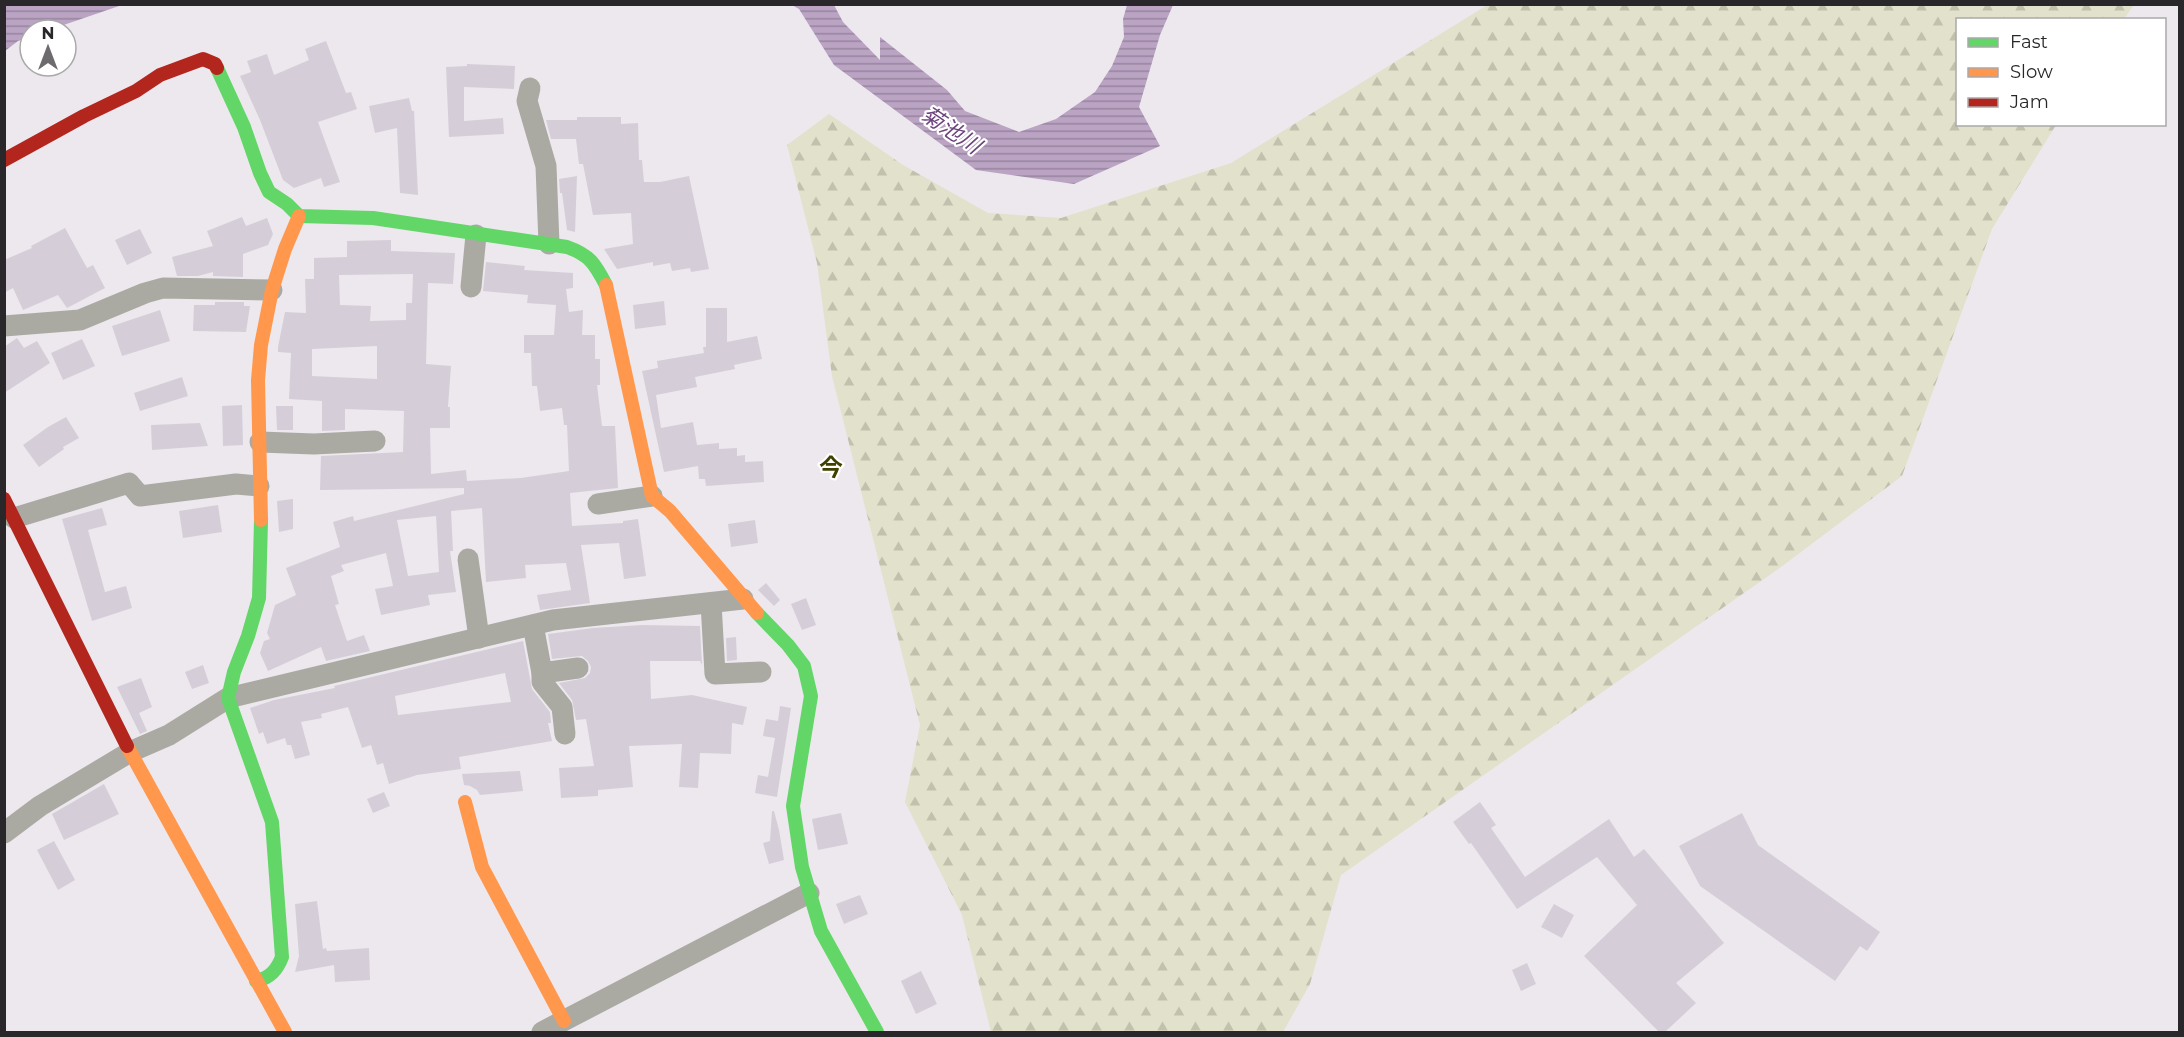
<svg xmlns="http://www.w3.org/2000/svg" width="2184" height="1037" viewBox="0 0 2184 1037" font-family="Montserrat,'Noto Sans JP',sans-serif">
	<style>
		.forest { fill: url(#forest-firs) }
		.water { fill: url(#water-rules) }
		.building { fill: #d5ced9; fill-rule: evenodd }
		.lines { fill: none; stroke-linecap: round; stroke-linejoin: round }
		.street { stroke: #aaaaa3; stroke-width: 21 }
		.fast { stroke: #63d668; stroke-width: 14 }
		.slow { stroke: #ff974d; stroke-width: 14 }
		.jam { stroke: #b3261e; stroke-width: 14 }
		.labels { text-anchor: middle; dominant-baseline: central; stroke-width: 4.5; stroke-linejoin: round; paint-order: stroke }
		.water-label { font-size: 22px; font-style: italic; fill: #6d447e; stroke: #fff }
		.quarter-label { font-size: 24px; font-weight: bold; fill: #404100; stroke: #fff }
	</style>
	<defs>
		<pattern id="forest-firs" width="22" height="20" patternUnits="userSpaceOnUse" patternTransform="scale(1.5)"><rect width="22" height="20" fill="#e2e1cb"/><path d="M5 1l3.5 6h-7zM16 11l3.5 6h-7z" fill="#c2c1ae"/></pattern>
		<pattern id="water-rules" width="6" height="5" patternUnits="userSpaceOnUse" patternTransform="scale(1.5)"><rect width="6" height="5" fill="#baa3c3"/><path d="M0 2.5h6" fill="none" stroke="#97859f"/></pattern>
	</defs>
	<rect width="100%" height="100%" fill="#ece8ee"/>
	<polygon class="forest" points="1489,4 2134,5 2124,19 1958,20 1958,124 2056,125 1992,229 1902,476 1781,567 1341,875 1310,984 1283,1032 991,1032 962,915 905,802 920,725 832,376 817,263 787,145 829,114 903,165 988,213 1061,218 1231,163"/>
	<g class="water">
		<polygon points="5,4 122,4 122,5 49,30 30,30 30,37 18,41 5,51"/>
		<polygon points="792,5 834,5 843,22 880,60 880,37 947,90 965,111 1019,132 1056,119 1095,92 1112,66 1124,37 1123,19 1127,5 1173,5 1160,35 1139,107 1160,146 1074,184 976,170 834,65 799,9"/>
	</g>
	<g class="building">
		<polygon points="326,41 346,93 351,92 357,109 318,122 340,182 324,187 321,178 294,188 283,180 260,120 240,76 251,72 247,61 267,54 274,75 309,60 305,49"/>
		<polygon points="467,64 515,66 514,89 464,87 464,121 503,118 504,134 449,137 446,67 467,66"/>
		<polygon points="409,98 412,111 414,111 418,195 400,193 397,128 375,133 369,106"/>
		<polygon points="577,117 621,117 621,124 638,123 639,160 642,160 644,182 660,182 689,176 709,269 691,272 690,268 672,271 670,263 653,266 653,262 617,269 604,249 633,244 631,213 593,215 583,164 579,164 576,139 551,139 546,120 577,120"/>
		<polygon points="577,176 575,232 567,230 562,193 560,193 559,179"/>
		<polygon points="242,217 246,226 267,218 273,234 268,245 243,254 243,277 213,276 213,272 198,276 177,276 172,257 213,246 207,231"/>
		<polygon points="65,228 87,268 93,265 105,288 67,308 58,295 23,310 13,288 4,293 4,260 32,248 31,246"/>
		<polygon points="140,229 152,253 127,265 115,240"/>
		<path d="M 391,240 L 391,251 L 455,253 L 453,284 L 428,283 L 426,364 L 451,366 L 448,407 L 450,407 L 450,428 L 430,428 L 431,474 L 466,470 L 467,481 L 521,478 L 569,471 L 567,425 L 564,425 L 562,408 L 540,411 L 537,386 L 532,386 L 531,353 L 524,353 L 524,335 L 554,335 L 556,305 L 527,303 L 528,295 L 483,291 L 486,262 L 525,266 L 524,270 L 573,273 L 573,288 L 566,289 L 569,312 L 583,310 L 582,335 L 595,335 L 595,359 L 600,359 L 600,385 L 597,385 L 602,426 L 615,426 L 618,488 L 570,493 L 572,526 L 623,523 L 623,521 L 638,519 L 646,576 L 624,579 L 619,543 L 581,545 L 590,603 L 540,610 L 537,595 L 571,590 L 566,563 L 525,565 L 526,578 L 486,582 L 482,508 L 451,511 L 453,551 L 450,551 L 456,592 L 428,595 L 430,605 L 381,615 L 375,589 L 393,586 L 386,553 L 341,565 L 344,571 L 331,576 L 339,604 L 335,605 L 347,641 L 364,635 L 370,651 L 326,661 L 321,647 L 268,671 L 260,653 L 264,641 L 270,639 L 267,633 L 275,605 L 296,595 L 286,568 L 340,547 L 333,522 L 353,516 L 354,521 L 464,494 L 464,488 L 320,490 L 321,456 L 403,452 L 404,411 L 345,409 L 345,430 L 322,431 L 322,401 L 289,399 L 291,353 L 278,352 L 278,347 L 285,312 L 306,313 L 305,279 L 314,279 L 314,258 L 347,257 L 347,241 ZM 413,274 L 412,303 L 406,303 L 406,320 L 370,321 L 371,306 L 340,305 L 339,275 ZM 377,346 L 377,379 L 312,376 L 312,349 ZM 436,516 L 439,572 L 408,576 L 397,520 Z"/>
		<polygon points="664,301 666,325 635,329 633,305"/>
		<polygon points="215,302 244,302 244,306 250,306 246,332 193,331 194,305 215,305"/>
		<polygon points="706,308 727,308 727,342 757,336 762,359 734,365 735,369 695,377 697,387 656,395 661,428 693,422 697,445 719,443 719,449 737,448 737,456 745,455 745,462 763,461 764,482 706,486 705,479 699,479 698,466 664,472 642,371 658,368 657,361 704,353 703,347 706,347"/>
		<polygon points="160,310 170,341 122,356 112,326"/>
		<polygon points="17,338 24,348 37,341 50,363 4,393 4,347"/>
		<polygon points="82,339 95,366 63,380 51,353"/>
		<polygon points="182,377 188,396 140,411 134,393"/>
		<polygon points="242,405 243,445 223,446 222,406"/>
		<polygon points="276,406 293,406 293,430 277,430"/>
		<polygon points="66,417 79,438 63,447 64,449 39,467 23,445 48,427"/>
		<polygon points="200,423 208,446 152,450 151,425"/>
		<polygon points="293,499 293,529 279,532 277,501"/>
		<polygon points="218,505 222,532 183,538 179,511"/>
		<polygon points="102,508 107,525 88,530 105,592 126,586 132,608 92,621 62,519"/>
		<polygon points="755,520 758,543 731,547 728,524"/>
		<polygon points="766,583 780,600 774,606 758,590"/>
		<polygon points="806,598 816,625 802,630 791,604"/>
		<polygon points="642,625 700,626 702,665 700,661 650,661 651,699 692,695 747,707 743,725 732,723 731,754 700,753 698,788 679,787 682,744 629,746 633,787 598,790 598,796 561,798 559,768 594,766 586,719 576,720 572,700 559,683 585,678 590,673 591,667 588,661 582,656 552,659 548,634 593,628"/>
		<polygon points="736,637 737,660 727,661 726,638"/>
		<path d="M 523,641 L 532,689 L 550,712 L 551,723 L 548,723 L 552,741 L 459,757 L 461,769 L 417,775 L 389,784 L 383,763 L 377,765 L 371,745 L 362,748 L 348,707 L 321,714 L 322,718 L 301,722 L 310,755 L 295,759 L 291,745 L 287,745 L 285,738 L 267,744 L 263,732 L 259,734 L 250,708 L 274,700 L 335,688 L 334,686 ZM 505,673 L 511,702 L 398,715 L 395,696 Z"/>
		<polygon points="203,665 209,683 192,689 185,672"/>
		<polygon points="141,678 152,707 139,713 147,731 140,734 117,687"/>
		<polygon points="780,706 791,708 777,797 755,793 758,775 768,777 775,738 763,736 766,719 778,721"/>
		<polygon points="520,771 523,791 480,795 477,790 470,786 464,785 462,774"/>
		<polygon points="104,784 119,814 64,840 52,814"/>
		<polygon points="384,792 390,806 373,813 367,799"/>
		<polygon points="1480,802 1496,825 1491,828 1525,877 1609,819 1634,857 1644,849 1724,943 1676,983 1696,1003 1665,1032 1659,1032 1584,956 1637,905 1597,857 1517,909 1471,843 1469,844 1453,822"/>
		<polygon points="772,811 774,811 779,830 784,860 769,864 763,843 770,841"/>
		<polygon points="841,813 848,844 818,850 812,819"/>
		<polygon points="1742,813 1758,845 1880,932 1867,951 1860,946 1835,981 1700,886 1679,846"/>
		<polygon points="54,841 75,880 58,890 37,850"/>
		<polygon points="860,895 868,914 844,924 836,904"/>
		<polygon points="317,901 323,949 326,948 327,951 369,948 370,980 335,982 334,965 295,972 299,956 295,904"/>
		<polygon points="1554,904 1574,915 1562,938 1541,927"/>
		<polygon points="1527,963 1536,984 1521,991 1512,970"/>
		<polygon points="921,971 937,1004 916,1014 901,981"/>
	</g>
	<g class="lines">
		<g class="street">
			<polyline points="530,88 527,101 546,166 549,244"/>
			<polyline points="471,287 476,235"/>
			<polyline points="4,326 80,320 145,293 163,288 272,290"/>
			<polyline points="260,442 314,444 375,441"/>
			<polyline points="598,504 652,496"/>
			<polyline points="14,518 129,483 140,496 236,484 259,486"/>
			<polyline points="468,559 479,638"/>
			<polyline points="711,603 715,674 761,672"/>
			<polyline points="533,625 542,673 578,668"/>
			<polyline points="542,673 542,682 562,707 565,734"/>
			<polyline points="4,833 40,806 130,752 169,735 228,698 553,620 743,599"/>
			<polyline points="542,1032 809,893"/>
		</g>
		<g class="fast">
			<path d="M 217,68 L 244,127 L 260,173 L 269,192 L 287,204 L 299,216 L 373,218 L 567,247 C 590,255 595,264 606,285"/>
			<polyline points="757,613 788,645 804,666 811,696 793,806 802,867 821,931 877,1032"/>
			<path d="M 256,981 C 270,978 277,970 282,957 L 272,822 L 228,698 L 234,672 L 248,636 L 259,598 L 261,520"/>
		</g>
		<g class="slow">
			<polyline points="606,285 652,496 670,511 757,613"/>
			<polyline points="261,520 258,380 261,345 272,290 285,249 299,216"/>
			<polyline points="127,746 285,1032"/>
			<polyline points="465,802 482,867 564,1021"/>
		</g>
		<g class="jam">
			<polyline points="4,160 84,116 136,91 160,75 203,59 215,64 217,68"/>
			<polyline points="4,499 127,746"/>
		</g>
	</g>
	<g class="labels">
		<g class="water-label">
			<text transform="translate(951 130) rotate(34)">菊池川</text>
		</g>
		<g class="quarter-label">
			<text x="831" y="467">今</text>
		</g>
	</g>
	<rect width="2184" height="1037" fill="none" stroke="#2a272b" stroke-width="12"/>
	<rect x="1956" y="18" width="210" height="108" fill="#ffffff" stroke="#aaa9aa" stroke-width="1.5"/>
	<rect x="1968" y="38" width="30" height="9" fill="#63d668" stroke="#aaa9aa" stroke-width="1.5"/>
	<text x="2010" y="48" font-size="18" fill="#2a272b">Fast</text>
	<rect x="1968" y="68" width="30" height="9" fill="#ff974d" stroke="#aaa9aa" stroke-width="1.5"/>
	<text x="2010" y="78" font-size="18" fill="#2a272b">Slow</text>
	<rect x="1968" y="98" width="30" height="9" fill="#b3261e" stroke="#aaa9aa" stroke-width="1.5"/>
	<text x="2010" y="108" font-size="18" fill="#2a272b">Jam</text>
	<g transform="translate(48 48)"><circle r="28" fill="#ffffff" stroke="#aaa9aa" stroke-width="1.5"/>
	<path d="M0-4.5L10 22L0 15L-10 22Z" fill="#6e6b6f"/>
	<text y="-9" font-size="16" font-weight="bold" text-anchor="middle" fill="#2a272b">N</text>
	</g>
</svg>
